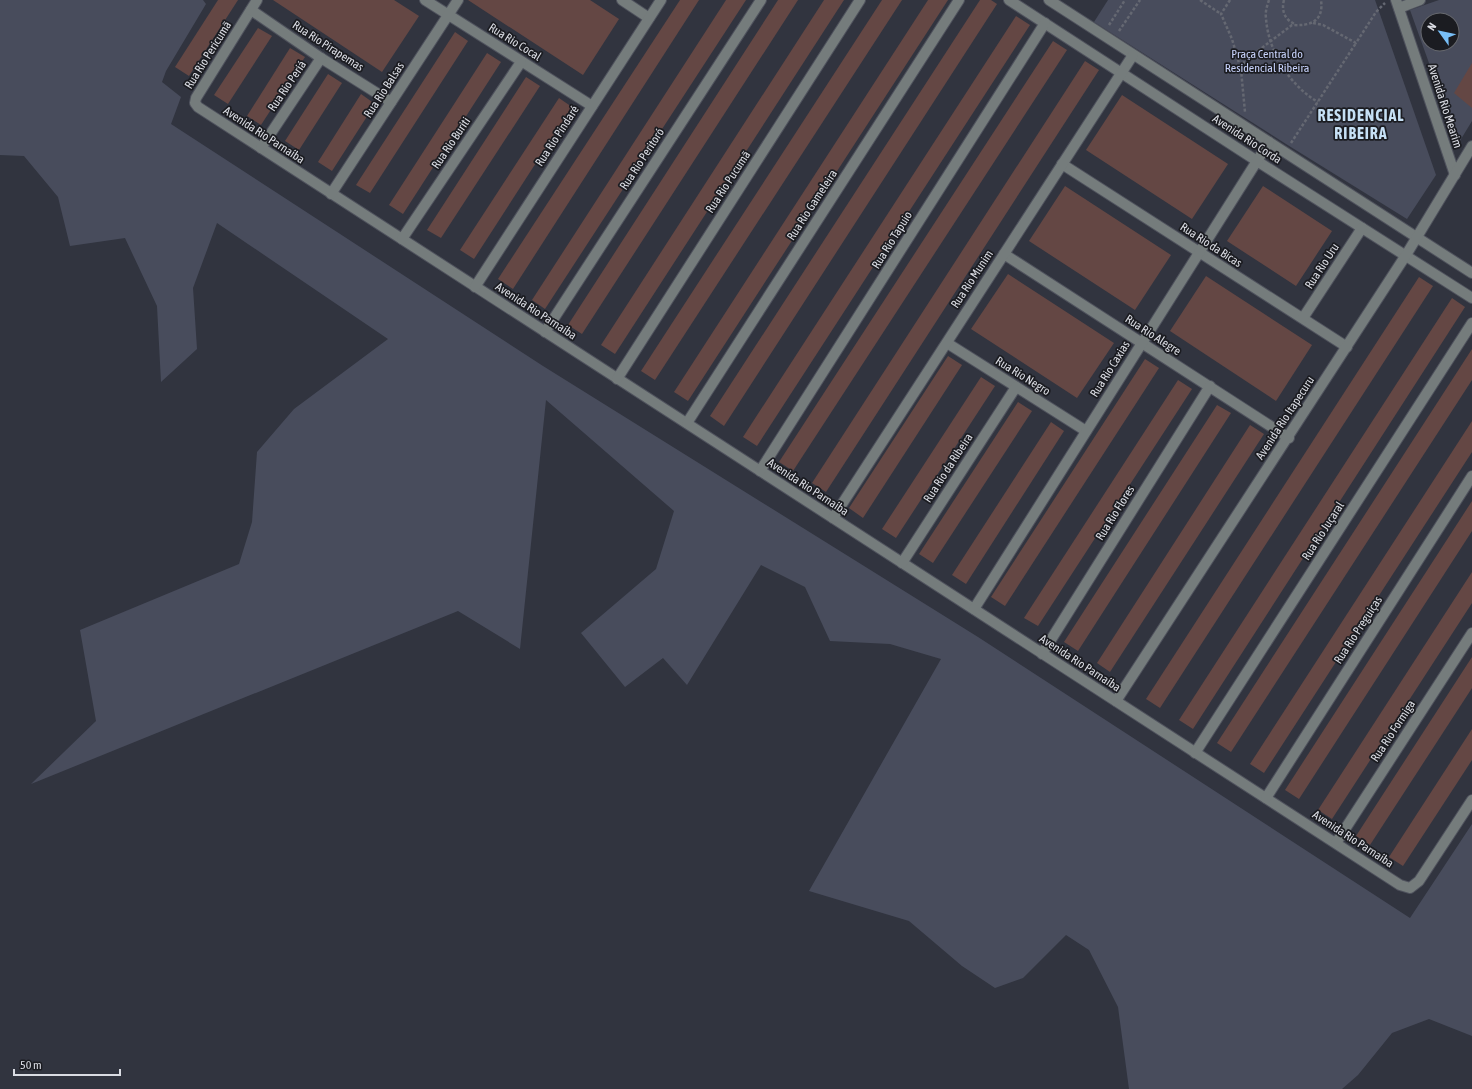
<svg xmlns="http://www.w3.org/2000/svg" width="1472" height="1089" viewBox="0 0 1472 1089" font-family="'Asap Condensed',sans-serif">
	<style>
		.green { fill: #484c5c; fill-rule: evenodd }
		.building { fill: #644744 }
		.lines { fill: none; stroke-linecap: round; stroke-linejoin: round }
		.minor-casing { stroke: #4f525d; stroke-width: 12 }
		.path { stroke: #656872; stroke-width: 2.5; stroke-dasharray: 3 2; stroke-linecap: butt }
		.minor { stroke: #757c7c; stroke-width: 10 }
		.labels { text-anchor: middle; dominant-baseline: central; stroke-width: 3.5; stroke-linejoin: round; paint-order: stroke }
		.street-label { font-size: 12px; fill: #dadce3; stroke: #1b1c21 }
		.park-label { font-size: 12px; fill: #c9d4fd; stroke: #1b1c21 }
		.district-label { font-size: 16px; font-weight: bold; letter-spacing: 1px; fill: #c6e0f5; stroke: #1b1c21 }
	</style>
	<rect width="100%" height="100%" fill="#31343f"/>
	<g class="green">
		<polygon points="0,0 203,0 206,4 166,71 162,82 181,97 171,124 543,366 978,637 1410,918 1472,824 1472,1036 1429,1019 1392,1033 1358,1075 1342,1089 1129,1089 1118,1007 1089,950 1066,935 1023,978 995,988 962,966 909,921 809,891 941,659 890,644 830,641 805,587 761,565 687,685 663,658 625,687 581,633 656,569 674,511 546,400 520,649 458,611 31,784 96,721 80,630 239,564 252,522 257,452 294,409 388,339 217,223 193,288 197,349 161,382 157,306 125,238 70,246 58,197 24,156 0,155"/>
		<polygon points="1108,0 1375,0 1436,175 1407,219 1286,144 1094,22"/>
		<path d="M 1439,0 L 1472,0 L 1472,121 L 1458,144 L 1410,10 ZM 1428,20 L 1452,20 L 1452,44 L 1428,44 Z"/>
	</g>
	<g class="building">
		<polygon points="218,0 238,0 189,76 175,67"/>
		<polygon points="273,0 394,0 419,16 382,72"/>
		<polygon points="468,0 590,0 619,19 583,75"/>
		<polygon points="680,0 699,0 513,289 498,279"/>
		<polygon points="726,0 746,0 545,309 532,300"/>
		<polygon points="778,0 798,0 582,334 568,325"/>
		<polygon points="824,0 844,0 615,354 601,345"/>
		<polygon points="882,0 902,0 655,380 641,371"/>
		<polygon points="928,0 948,0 688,401 674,392"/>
		<polygon points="980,0 991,0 997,4 724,426 710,416"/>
		<polygon points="1016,16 1030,25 757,446 743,437"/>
		<polygon points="258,28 272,36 228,104 214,95"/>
		<polygon points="455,32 468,41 370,193 356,185"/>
		<polygon points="1053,41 1067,50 793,471 779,462"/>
		<polygon points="290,48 305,57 261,125 247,116"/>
		<polygon points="487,53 501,62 403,214 389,205"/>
		<polygon points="1085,61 1099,70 826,492 812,483"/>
		<polygon points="1472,63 1472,108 1454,93"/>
		<polygon points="328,74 342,83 299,150 285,141"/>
		<polygon points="526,77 540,86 441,238 427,230"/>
		<polygon points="361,94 375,104 332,171 318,162"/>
		<polygon points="1122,95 1228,164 1192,219 1086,150"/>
		<polygon points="559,98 572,107 474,259 460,250"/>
		<polygon points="1065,186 1171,255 1135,310 1029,241"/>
		<polygon points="1263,186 1332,231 1296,286 1227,241"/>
		<polygon points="1008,274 1114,343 1077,398 971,329"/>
		<polygon points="1206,276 1312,345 1276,401 1170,331"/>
		<polygon points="1419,277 1433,286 1160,708 1146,699"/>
		<polygon points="1452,298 1465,307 1193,729 1179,720"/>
		<polygon points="1472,349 1472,380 1231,752 1217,743"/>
		<polygon points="948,356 962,365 863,518 849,508"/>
		<polygon points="1145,359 1159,368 1005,606 991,597"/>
		<polygon points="981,377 995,386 896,538 882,529"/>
		<polygon points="1178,380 1192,389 1038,626 1024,618"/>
		<polygon points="1018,402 1032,411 933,563 919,554"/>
		<polygon points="1217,405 1231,413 1078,651 1064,642"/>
		<polygon points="1472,421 1472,452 1264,773 1250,764"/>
		<polygon points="1051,422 1064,431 966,584 952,575"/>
		<polygon points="1250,425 1264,434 1110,672 1097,663"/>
		<polygon points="1472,501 1472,531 1299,799 1285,790"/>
		<polygon points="1472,572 1472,603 1332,819 1318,810"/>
		<polygon points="1472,657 1472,688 1370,845 1356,836"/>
		<polygon points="1472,729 1472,760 1403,866 1389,857"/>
	</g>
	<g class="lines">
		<g class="minor-casing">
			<g id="minor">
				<polyline points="257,0 196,98 195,103 198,107 1400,885 1410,888 1419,881 1472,800"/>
				<polyline points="425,0 592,106"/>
				<polyline points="622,0 649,18"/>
				<polyline points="1009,0 1257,161 1472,298"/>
				<polyline points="1049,0 1472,273"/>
				<polyline points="1396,0 1455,175"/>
				<polyline points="1399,8 1420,0"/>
				<polyline points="251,10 321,58 391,102"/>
				<polyline points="261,148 321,58"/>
				<polyline points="1062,164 1347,347"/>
				<polyline points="331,194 458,0"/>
				<polyline points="402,239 521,62"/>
				<polyline points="1004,254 1289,438"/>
				<polyline points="475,287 661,0"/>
				<polyline points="1303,318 1362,228"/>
				<polyline points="545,332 761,0"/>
				<polyline points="947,343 1086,431"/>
				<polyline points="617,379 860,0"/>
				<polyline points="687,423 959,0"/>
				<polyline points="760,471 1045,23"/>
				<polyline points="833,518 1133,55"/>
				<polyline points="902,563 1016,387"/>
				<polyline points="974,609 1269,142"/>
				<polyline points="1042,654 1210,386"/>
				<polyline points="1116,701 1406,255 1472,146"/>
				<polyline points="1195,753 1472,323"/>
				<polyline points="1266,798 1472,476"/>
				<polyline points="1336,843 1472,633"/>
			</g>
		</g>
		<g class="path">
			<polyline points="1200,0 1221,14"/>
			<polyline points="1230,0 1221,14 1232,39 1241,70 1245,112"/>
			<path d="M 1269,0 C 1267,6 1265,12 1266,18 C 1268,51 1290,86 1318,102"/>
			<path d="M 1284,0 C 1281,11 1285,20 1295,24"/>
			<polyline points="1313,23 1323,25 1356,43 1376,12 1385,3"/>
			<polyline points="1109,25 1125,0"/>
			<polyline points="1119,31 1140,0"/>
			<path d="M 1240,68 L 1246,60 L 1292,25 C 1310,26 1324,22 1321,0"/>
			<polyline points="1291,143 1356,43"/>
		</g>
		<use href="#minor" class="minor"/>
	</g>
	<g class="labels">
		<g class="street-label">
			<text transform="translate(515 42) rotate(32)">Rua Rio Cocal</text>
			<text transform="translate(328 46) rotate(33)">Rua Rio Pirapemas</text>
			<text transform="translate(208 55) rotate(-58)">Rua Rio Pericumã</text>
			<text transform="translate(287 86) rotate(-56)">Rua Rio Periá</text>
			<text transform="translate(384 90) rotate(-57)">Rua Rio Balsas</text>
			<text transform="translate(1445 106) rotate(72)">Avenida Rio Mearim</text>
			<text transform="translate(264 135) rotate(33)">Avenida Rio Parnaíba</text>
			<text transform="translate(557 136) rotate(-57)">Rua Rio Pindaré</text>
			<text transform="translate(1247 139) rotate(33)">Avenida Rio Corda</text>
			<text transform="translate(451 143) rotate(-56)">Rua Rio Buriti</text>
			<text transform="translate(642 159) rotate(-57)">Rua Rio Peritoró</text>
			<text transform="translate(728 182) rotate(-57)">Rua Rio Pucumã</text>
			<text transform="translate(812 205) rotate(-57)">Rua Rio Gameleira</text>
			<text transform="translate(892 240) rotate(-58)">Rua Rio Tapuio</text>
			<text transform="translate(1211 245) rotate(33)">Rua Rio da Bicas</text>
			<text transform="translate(1322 266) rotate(-57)">Rua Rio Uru</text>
			<text transform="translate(972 279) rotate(-57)">Rua Rio Munim</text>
			<text transform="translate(536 311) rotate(33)">Avenida Rio Parnaíba</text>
			<text transform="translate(1153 335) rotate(33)">Rua Rio Alegre</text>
			<text transform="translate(1110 369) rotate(-58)">Rua Rio Caxias</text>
			<text transform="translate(1023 376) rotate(32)">Rua Rio Negro</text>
			<text transform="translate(1285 418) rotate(-57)">Avenida Rio Itapecuru</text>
			<text transform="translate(948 468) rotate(-57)">Rua Rio da Ribeira</text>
			<text transform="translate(808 487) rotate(33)">Avenida Rio Parnaíba</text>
			<text transform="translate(1115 513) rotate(-58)">Rua Rio Flores</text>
			<text transform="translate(1323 531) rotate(-57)">Rua Rio Juçaral</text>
			<text transform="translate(1358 630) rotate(-57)">Rua Rio Preguiças</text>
			<text transform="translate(1080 663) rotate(33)">Avenida Rio Parnaíba</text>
			<text transform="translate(1393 731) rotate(-57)">Rua Rio Formiga</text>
			<text transform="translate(1353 839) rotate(33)">Avenida Rio Parnaíba</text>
		</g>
		<g class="park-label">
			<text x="1267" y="54">Praça Central do<tspan x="1267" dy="14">Residencial Ribeira</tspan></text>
		</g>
		<g class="district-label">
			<text x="1361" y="115">RESIDENCIAL<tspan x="1361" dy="18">RIBEIRA</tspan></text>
		</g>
	</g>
	<g transform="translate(1440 32) rotate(303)"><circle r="19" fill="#1b1c21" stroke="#67696f"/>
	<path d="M0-3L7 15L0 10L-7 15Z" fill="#78bff7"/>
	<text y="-6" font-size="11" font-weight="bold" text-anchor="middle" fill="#dadce3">N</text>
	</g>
	<path d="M14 1069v6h106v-6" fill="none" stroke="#dadce3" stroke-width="2"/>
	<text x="20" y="1069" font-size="12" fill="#dadce3" stroke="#1b1c21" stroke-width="3" paint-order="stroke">50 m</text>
</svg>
